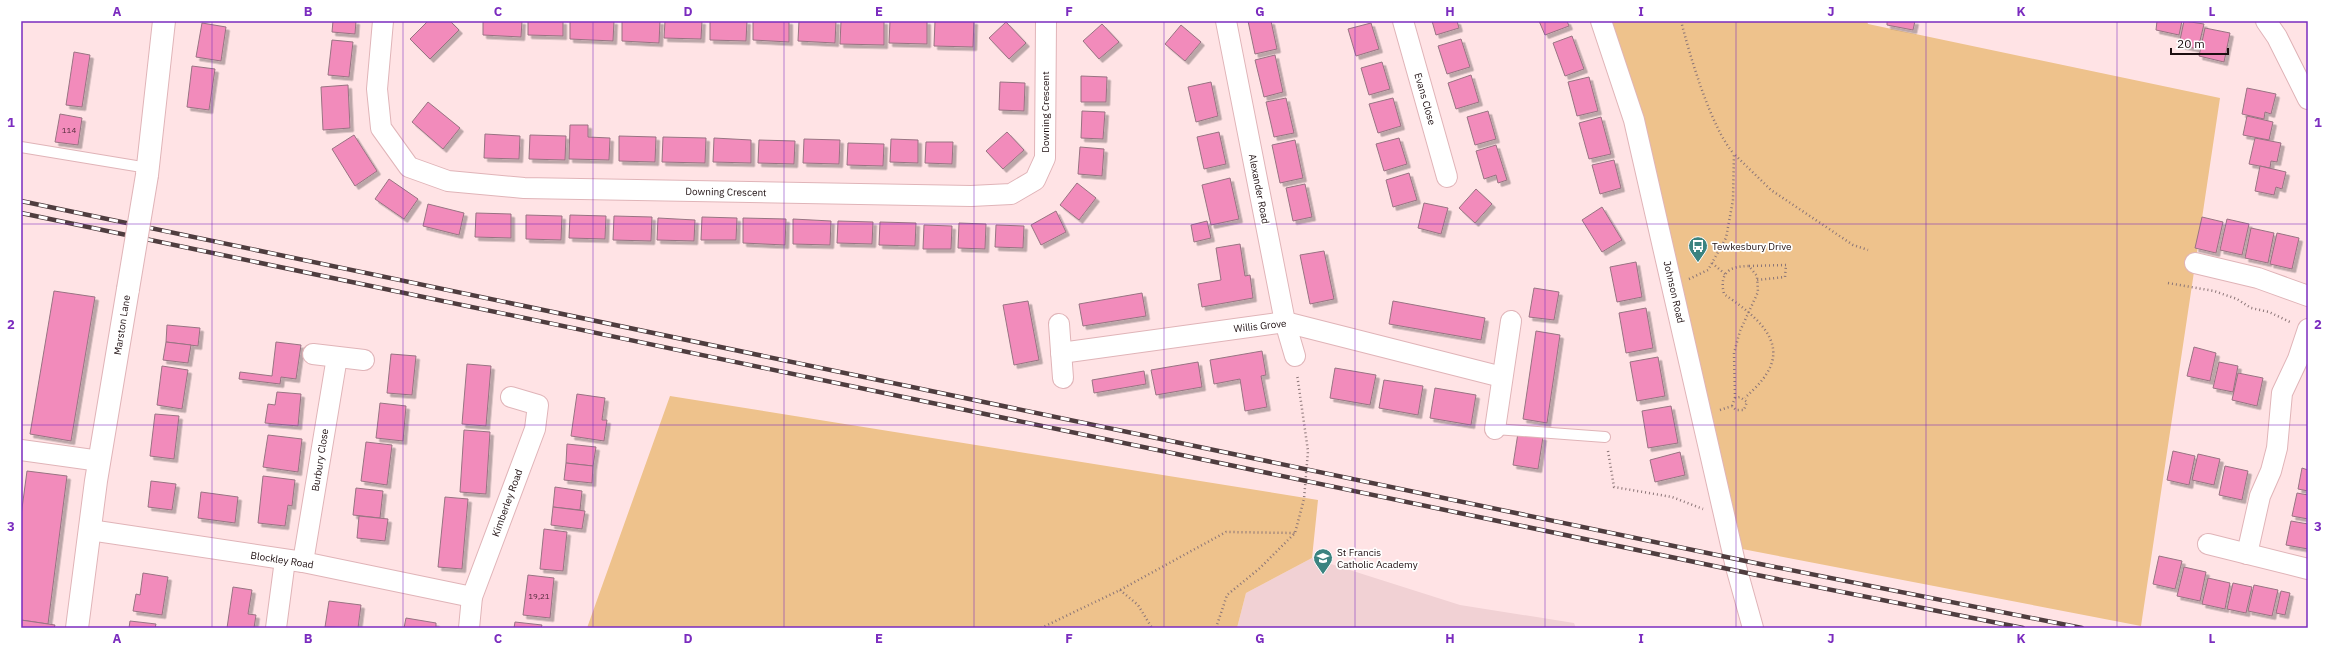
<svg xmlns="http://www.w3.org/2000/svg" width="2329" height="649" viewBox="0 0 2329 649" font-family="'IBM Plex Sans',sans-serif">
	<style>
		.built { fill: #f1d1d4 }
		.green { fill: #eec28c }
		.building { fill: #f28bbb; stroke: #987382; filter: url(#shadow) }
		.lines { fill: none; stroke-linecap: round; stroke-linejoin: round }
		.lane-casing { stroke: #e0b4b8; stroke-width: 12 }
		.street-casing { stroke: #e0b4b8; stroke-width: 22 }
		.secondary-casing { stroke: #e0b4b8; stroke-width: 24 }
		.path { stroke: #8b7577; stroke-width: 2.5; stroke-dasharray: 1 3; stroke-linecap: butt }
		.lane { stroke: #fff; stroke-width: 10 }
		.street { stroke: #fff; stroke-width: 20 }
		.secondary { stroke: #fff; stroke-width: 22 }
		.rail-casing { stroke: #4f3d3f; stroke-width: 4.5 }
		.rail { stroke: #fff; stroke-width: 3; stroke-dasharray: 9; stroke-linecap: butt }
		.secondary-bridge-casing { stroke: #e0b4b8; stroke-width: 24; stroke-linecap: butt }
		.secondary-bridge { stroke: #fff; stroke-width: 22 }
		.grid { fill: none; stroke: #7b2cbf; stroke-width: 1; stroke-opacity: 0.55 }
		.labels { text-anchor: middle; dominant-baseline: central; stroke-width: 3.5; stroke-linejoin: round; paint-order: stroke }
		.number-label { font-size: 8px; fill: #522d3b }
		.street-label { font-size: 10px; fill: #1d0e10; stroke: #fff }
		.poi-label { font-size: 10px; fill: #1d0e10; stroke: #fff; text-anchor: start }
		.neatline { fill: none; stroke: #7b2cbf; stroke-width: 1.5 }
		.grid-label { font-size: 13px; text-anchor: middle; font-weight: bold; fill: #7b2cbf }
	</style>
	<defs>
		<filter id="shadow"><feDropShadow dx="3.5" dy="3.5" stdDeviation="0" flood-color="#0004"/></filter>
	</defs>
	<rect width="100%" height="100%" fill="#ffe3e5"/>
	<polygon class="built" points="1312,558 1460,605 1574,623 1576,628 1237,628 1246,593"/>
	<g class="green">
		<polygon points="1606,21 1867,21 1868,24 2220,98 2141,626 1737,548"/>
		<polygon points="670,396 1318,500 1312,558 1246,593 1237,628 587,628"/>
	</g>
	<g class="building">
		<polygon points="333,21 356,21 355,34 332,32"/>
		<polygon points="428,21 450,21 459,30 430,59 410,39"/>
		<polygon points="483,21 522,21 521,37 483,35"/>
		<polygon points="528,21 563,21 563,36 528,35"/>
		<polygon points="570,21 614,21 613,41 570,39"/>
		<polygon points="622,21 660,21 659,43 622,41"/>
		<polygon points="665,21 702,21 701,39 664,38"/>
		<polygon points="710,21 747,21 746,41 710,40"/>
		<polygon points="753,21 789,21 789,42 753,40"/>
		<polygon points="799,21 836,21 835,43 798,41"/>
		<polygon points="841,21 884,21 884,45 840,44"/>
		<polygon points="890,21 927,21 927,44 889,43"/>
		<polygon points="935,21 974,21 973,47 934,46"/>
		<polygon points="1248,21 1271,21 1277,49 1255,54"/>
		<polygon points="1432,21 1457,21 1459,28 1436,35"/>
		<polygon points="1539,21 1567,21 1569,26 1545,35"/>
		<polygon points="1887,21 1915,21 1913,30 1887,25"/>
		<polygon points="2157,21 2182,21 2179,35 2156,30"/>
		<polygon points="2184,21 2204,24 2198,49 2179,45"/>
		<polygon points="1006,22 1026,43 1009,59 989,38"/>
		<polygon points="202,23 226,27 221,61 196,57"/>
		<polygon points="1371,23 1379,49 1356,56 1348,29"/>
		<polygon points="1102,24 1119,42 1099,59 1083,41"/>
		<polygon points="1181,25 1201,42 1185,61 1165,44"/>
		<polygon points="2205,28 2230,33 2224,62 2199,56"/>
		<polygon points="1572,36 1584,69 1565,76 1553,43"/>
		<polygon points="1461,39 1470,67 1447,74 1438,46"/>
		<polygon points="332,40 353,42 349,77 328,75"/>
		<polygon points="74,52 90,55 82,107 66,105"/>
		<polygon points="1275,55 1283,92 1264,97 1255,60"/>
		<polygon points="1382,62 1390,89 1369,95 1361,68"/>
		<polygon points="192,66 215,69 209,110 187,107"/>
		<polygon points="1471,75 1479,102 1456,109 1448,83"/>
		<polygon points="1081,76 1107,77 1106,102 1081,102"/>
		<polygon points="1589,77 1598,111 1577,116 1568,82"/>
		<polygon points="1000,82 1025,83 1024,111 999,110"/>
		<polygon points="1211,82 1218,116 1196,122 1188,87"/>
		<polygon points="348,85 350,128 323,130 321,87"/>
		<polygon points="2247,88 2276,94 2271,114 2265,112 2264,119 2242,114"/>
		<polygon points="1286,98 1294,133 1274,137 1266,102"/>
		<polygon points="1393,98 1401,126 1378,133 1369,104"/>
		<polygon points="428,102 460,128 443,149 412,122"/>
		<polygon points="1082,111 1105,112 1103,139 1081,138"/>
		<polygon points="1488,111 1496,139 1475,145 1467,117"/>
		<polygon points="60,114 82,118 78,145 55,142"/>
		<polygon points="2247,116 2273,122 2269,140 2243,135"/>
		<polygon points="1601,117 1611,154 1589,159 1579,123"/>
		<polygon points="570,125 588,125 588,137 610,138 609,160 569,159"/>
		<polygon points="1007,132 1024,150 1003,169 986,151"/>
		<polygon points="1219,132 1226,164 1204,169 1197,137"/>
		<polygon points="485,134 520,136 519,159 484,158"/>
		<polygon points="354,135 377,171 355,186 332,149"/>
		<polygon points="530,135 566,136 565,160 529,159"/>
		<polygon points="619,136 656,137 655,162 619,161"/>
		<polygon points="663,137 706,138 705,163 662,162"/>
		<polygon points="714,138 751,140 751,163 713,162"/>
		<polygon points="1399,138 1407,164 1384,171 1376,144"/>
		<polygon points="2255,138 2281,143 2277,162 2271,161 2270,168 2249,164"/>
		<polygon points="804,139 840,140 839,164 803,163"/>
		<polygon points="891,139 918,140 918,163 890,162"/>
		<polygon points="759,140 795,141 794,164 758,163"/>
		<polygon points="1295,140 1303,178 1280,183 1272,145"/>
		<polygon points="926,142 953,142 952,164 925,163"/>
		<polygon points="848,143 884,144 883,166 847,165"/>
		<polygon points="1496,145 1507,180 1498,183 1496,175 1484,179 1476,151"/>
		<polygon points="1080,147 1104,149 1102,176 1078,174"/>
		<polygon points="1614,160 1621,188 1600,194 1592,165"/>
		<polygon points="2260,166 2286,172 2282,189 2276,187 2274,195 2255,191"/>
		<polygon points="1409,173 1417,200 1393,207 1386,180"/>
		<polygon points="1230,178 1239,219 1211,225 1202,185"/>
		<polygon points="389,179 418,199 404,219 375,199"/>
		<polygon points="1077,183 1096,198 1079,220 1060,205"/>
		<polygon points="1305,184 1312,217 1293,221 1286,188"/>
		<polygon points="1476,189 1492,204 1475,223 1459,208"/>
		<polygon points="1424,203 1448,208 1441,234 1418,228"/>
		<polygon points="428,204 464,213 459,235 423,226"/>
		<polygon points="1602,207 1622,240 1602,252 1582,220"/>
		<polygon points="1056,211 1066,232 1041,245 1031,225"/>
		<polygon points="476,213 511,214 511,238 475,237"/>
		<polygon points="526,215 562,216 561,240 526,239"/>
		<polygon points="570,215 606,216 605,239 569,238"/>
		<polygon points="614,216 652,217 651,241 613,240"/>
		<polygon points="702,217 737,218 736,240 701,240"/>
		<polygon points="2202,217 2223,222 2216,253 2195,248"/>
		<polygon points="658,218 695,220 694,241 657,240"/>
		<polygon points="743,218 786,219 785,245 743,243"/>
		<polygon points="793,219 831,221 830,245 793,244"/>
		<polygon points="2227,219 2249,224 2242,255 2220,250"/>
		<polygon points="838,221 873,222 872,244 837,243"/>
		<polygon points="1207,221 1211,238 1194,242 1191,225"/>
		<polygon points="880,222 916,223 915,246 879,245"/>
		<polygon points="959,223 986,224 985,249 958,248"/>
		<polygon points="924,225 952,226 951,249 923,249"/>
		<polygon points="996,225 1024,226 1023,248 995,247"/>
		<polygon points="2251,228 2274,233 2268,263 2245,258"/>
		<polygon points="2277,233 2299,238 2292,269 2270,264"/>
		<polygon points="1240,244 1245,276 1250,275 1253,298 1202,307 1198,284 1221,280 1216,248"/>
		<polygon points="1324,251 1334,299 1310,304 1300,255"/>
		<polygon points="1636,262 1642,297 1617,302 1610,267"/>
		<polygon points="1534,288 1559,292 1554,320 1529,317"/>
		<polygon points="54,291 95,297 71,441 30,434"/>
		<polygon points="1142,293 1146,316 1083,326 1079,304"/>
		<polygon points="1028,301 1039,360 1014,365 1003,305"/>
		<polygon points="1393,301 1485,318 1481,340 1389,324"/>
		<polygon points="1646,308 1653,348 1626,353 1619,313"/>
		<polygon points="167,325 200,328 198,346 166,342"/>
		<polygon points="1536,331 1560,335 1547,423 1523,419"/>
		<polygon points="166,342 191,345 188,363 163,360"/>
		<polygon points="276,342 301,345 296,379 281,377 280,384 239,379 240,372 272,376"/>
		<polygon points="2194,347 2216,353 2210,381 2187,376"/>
		<polygon points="1262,351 1266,375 1261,376 1267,407 1245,411 1240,379 1214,384 1210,360"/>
		<polygon points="391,354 416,356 412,395 387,393"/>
		<polygon points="1658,357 1665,396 1637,401 1630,362"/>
		<polygon points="1198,362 1202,387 1156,395 1151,370"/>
		<polygon points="2219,362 2238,366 2233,392 2213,388"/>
		<polygon points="467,364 491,366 486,426 462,424"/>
		<polygon points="162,366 188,370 182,409 157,405"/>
		<polygon points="1335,368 1376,375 1370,405 1330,398"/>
		<polygon points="1144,371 1146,384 1094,393 1092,380"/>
		<polygon points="2238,373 2263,378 2257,406 2232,400"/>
		<polygon points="1384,380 1423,386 1418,415 1379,408"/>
		<polygon points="1435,388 1476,395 1471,425 1430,418"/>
		<polygon points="277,392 301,394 298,426 265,423 268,404 275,405"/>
		<polygon points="577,394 605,398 602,420 607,420 604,441 571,436"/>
		<polygon points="380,403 406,406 403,441 376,438"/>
		<polygon points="1671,406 1678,443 1648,448 1642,411"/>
		<polygon points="155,414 179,416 174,459 150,456"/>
		<polygon points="464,430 490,432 486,494 460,492"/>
		<polygon points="1518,433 1543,437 1538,469 1513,465"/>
		<polygon points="268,435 302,439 298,472 263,467"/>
		<polygon points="366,442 392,445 387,485 361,481"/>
		<polygon points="567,444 596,447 593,466 566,463"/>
		<polygon points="2173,451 2195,456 2189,485 2167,480"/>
		<polygon points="1680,452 1685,475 1655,482 1650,460"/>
		<polygon points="2198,454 2220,459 2214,485 2192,480"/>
		<polygon points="566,463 593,466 592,483 564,480"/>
		<polygon points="2225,466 2248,471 2242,500 2219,495"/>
		<polygon points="2302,468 2308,470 2308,491 2298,489"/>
		<polygon points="27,471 67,476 48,624 21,620 21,516"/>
		<polygon points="263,476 295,480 292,506 288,505 285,526 258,523"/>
		<polygon points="151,481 176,484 172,510 148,507"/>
		<polygon points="555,487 582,491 580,510 553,507"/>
		<polygon points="356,488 383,491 380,518 353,515"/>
		<polygon points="201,492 238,497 235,523 198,518"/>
		<polygon points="2297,493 2308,495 2308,519 2292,516"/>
		<polygon points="445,497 468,499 462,569 438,567"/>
		<polygon points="553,507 585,511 582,529 551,525"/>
		<polygon points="359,516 388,519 385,541 357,538"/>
		<polygon points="2291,521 2308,524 2308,549 2286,545"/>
		<polygon points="544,529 567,532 563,571 540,569"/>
		<polygon points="2159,556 2182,561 2175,589 2153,584"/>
		<polygon points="2184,567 2206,572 2200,601 2177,596"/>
		<polygon points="143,573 168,577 162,615 133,611 136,594 140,595"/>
		<polygon points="528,575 554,578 550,618 523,615"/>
		<polygon points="2208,578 2230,583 2225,609 2202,604"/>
		<polygon points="2233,583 2252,587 2246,613 2227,609"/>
		<polygon points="2254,585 2278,590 2272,616 2248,611"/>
		<polygon points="233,587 252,590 248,614 256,615 254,628 227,628"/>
		<polygon points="2281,591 2290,593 2285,615 2276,613"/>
		<polygon points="329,601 361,605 358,628 325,627"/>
		<polygon points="406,618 436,623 436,628 404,628"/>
		<polygon points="21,620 55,625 54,628 21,628"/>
		<polygon points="130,621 156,624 155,628 129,628"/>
		<polygon points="515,622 542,625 541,628 514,628"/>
	</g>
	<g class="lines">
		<g class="lane-casing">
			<g id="lane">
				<polyline points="21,147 148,168"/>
				<polyline points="1495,429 1605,437"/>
			</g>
		</g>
		<g class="street-casing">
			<g id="street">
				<polyline points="383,21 377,89 381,128 409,167 448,181 524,188 971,196 1011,194 1035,180 1045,158 1046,21"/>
				<polyline points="1226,21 1285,322 1295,356"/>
				<polyline points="1403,21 1447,177"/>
				<polyline points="1601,21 1634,120 1736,567 1753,628"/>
				<polyline points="2266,21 2277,37 2308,99"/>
				<polyline points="2195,263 2258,278 2308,296"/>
				<polyline points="1059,324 1063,378"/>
				<polyline points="1061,353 1285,322 1502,377"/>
				<polyline points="313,354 364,360"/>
				<polyline points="1495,429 1511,321"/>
				<polyline points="21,450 100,461"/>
				<polyline points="90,530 303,562 472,597"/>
				<polyline points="2208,544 2308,569"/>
				<polyline points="2247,554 2260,496 2271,471 2277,448 2282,393 2298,359 2308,329"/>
				<polyline points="303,562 337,357"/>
				<polyline points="276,628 285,560"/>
				<polyline points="469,628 472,597 535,429 538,405 511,397"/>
			</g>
		</g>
		<g class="secondary-casing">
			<g id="secondary">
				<polyline points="147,175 164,21"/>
				<polyline points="77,628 96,481 128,289"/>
			</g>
		</g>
		<g class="path">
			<path d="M 1681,21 C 1690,56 1711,128 1734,154"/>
			<polyline points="1712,263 1725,274"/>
			<polyline points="1749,266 1786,265 1785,277 1757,280"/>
			<polyline points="1689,279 1708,270 1726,238 1733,200 1734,154 1771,190 1853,245 1868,250"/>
			<polyline points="2168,283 2214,291 2237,299 2251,308 2269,312 2290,322"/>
			<path d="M 1735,398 L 1734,353 L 1740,331 L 1758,292 L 1757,276 L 1749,266 C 1729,266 1719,273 1724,294 C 1748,311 1789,338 1767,373 C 1762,382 1752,391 1745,398"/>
			<polyline points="1720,410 1732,406 1736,410 1744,410 1747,402 1740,397 1735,398 1732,406"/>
			<polyline points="1608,451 1614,487 1672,497 1703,509"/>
			<polyline points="1120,590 1138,605 1152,628"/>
			<polyline points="1041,628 1120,590 1226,532 1295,533"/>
			<polyline points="1216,628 1227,595 1260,568 1295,533 1304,499 1308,451 1297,374"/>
		</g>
		<use href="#lane" class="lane"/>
		<use href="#street" class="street"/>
		<use href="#secondary" class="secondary"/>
		<g class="rail-casing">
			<g id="rail">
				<polyline points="21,201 1760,564 2082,628"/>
				<polyline points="21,213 1757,575 2023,628"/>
			</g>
		</g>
		<use href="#rail" class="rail"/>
		<g class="secondary-bridge-casing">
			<polyline id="secondary-bridge" points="128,289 147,175"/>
		</g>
		<use href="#secondary-bridge" class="secondary-bridge"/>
	</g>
	<path class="grid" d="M 212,21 L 212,628M 403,21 L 403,628M 593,21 L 593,628M 784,21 L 784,628M 974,21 L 974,628M 1164,21 L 1164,628M 1355,21 L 1355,628M 1545,21 L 1545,628M 1736,21 L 1736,628M 1926,21 L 1926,628M 2117,21 L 2117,628M 21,224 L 2308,224M 21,425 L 2308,425"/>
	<defs>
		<g id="bus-pin" transform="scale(1)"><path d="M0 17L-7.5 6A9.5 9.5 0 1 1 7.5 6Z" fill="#3b8380" stroke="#fff"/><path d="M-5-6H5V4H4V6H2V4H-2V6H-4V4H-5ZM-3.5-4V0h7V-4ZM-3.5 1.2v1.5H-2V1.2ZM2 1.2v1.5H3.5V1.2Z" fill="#fff"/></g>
		<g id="school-pin" transform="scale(1)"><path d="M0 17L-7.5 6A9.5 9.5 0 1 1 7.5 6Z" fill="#3b8380" stroke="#fff"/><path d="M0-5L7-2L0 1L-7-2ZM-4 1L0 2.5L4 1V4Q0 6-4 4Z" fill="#fff"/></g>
	</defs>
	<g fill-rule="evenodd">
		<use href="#bus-pin" x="1698" y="246"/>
		<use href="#school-pin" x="1323" y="558"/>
	</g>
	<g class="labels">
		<g class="number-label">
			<text x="69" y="130">114</text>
			<text x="539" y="596">19,21</text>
		</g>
		<g class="street-label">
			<text transform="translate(1425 99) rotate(74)">Evans Close</text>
			<text transform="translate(1045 112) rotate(-90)">Downing Crescent</text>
			<text transform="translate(1259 189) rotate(79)">Alexander Road</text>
			<text transform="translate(726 192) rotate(1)">Downing Crescent</text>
			<text transform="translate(1674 292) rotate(77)">Johnson Road</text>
			<text transform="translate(122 325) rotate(-81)">Marston Lane</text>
			<text transform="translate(1260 326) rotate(-6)">Willis Grove</text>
			<text transform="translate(320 460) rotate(-81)">Burbury Close</text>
			<text transform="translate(507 503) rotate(-70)">Kimberley Road</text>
			<text transform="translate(282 560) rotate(9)">Blockley Road</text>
		</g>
		<g class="poi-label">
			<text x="1712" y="246">Tewkesbury Drive</text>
			<text x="1337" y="552">St Francis<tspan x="1337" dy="12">Catholic Academy</tspan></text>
		</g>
	</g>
	<rect width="2329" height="649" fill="none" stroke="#ffffff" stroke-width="44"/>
	<path d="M2171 48v6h57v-6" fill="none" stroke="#1d0e10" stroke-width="2"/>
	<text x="2177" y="48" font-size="12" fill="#1d0e10" stroke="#ffffff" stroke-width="3" paint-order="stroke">20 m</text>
	<rect x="22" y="22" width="2285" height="605" class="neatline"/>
	<g class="grid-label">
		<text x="117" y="16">A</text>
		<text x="308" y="16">B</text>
		<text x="498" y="16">C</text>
		<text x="688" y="16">D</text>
		<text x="879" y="16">E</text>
		<text x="1069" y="16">F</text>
		<text x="1260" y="16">G</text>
		<text x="1450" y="16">H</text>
		<text x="1641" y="16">I</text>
		<text x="1831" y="16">J</text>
		<text x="2021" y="16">K</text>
		<text x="2212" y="16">L</text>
		<text x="11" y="127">1</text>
		<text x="2318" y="127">1</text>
		<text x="11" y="329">2</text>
		<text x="2318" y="329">2</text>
		<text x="11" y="531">3</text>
		<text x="2318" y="531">3</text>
		<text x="117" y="643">A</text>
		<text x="308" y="643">B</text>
		<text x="498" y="643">C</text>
		<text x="688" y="643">D</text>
		<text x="879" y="643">E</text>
		<text x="1069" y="643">F</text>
		<text x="1260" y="643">G</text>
		<text x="1450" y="643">H</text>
		<text x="1641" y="643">I</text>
		<text x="1831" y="643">J</text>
		<text x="2021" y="643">K</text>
		<text x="2212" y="643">L</text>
	</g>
</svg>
